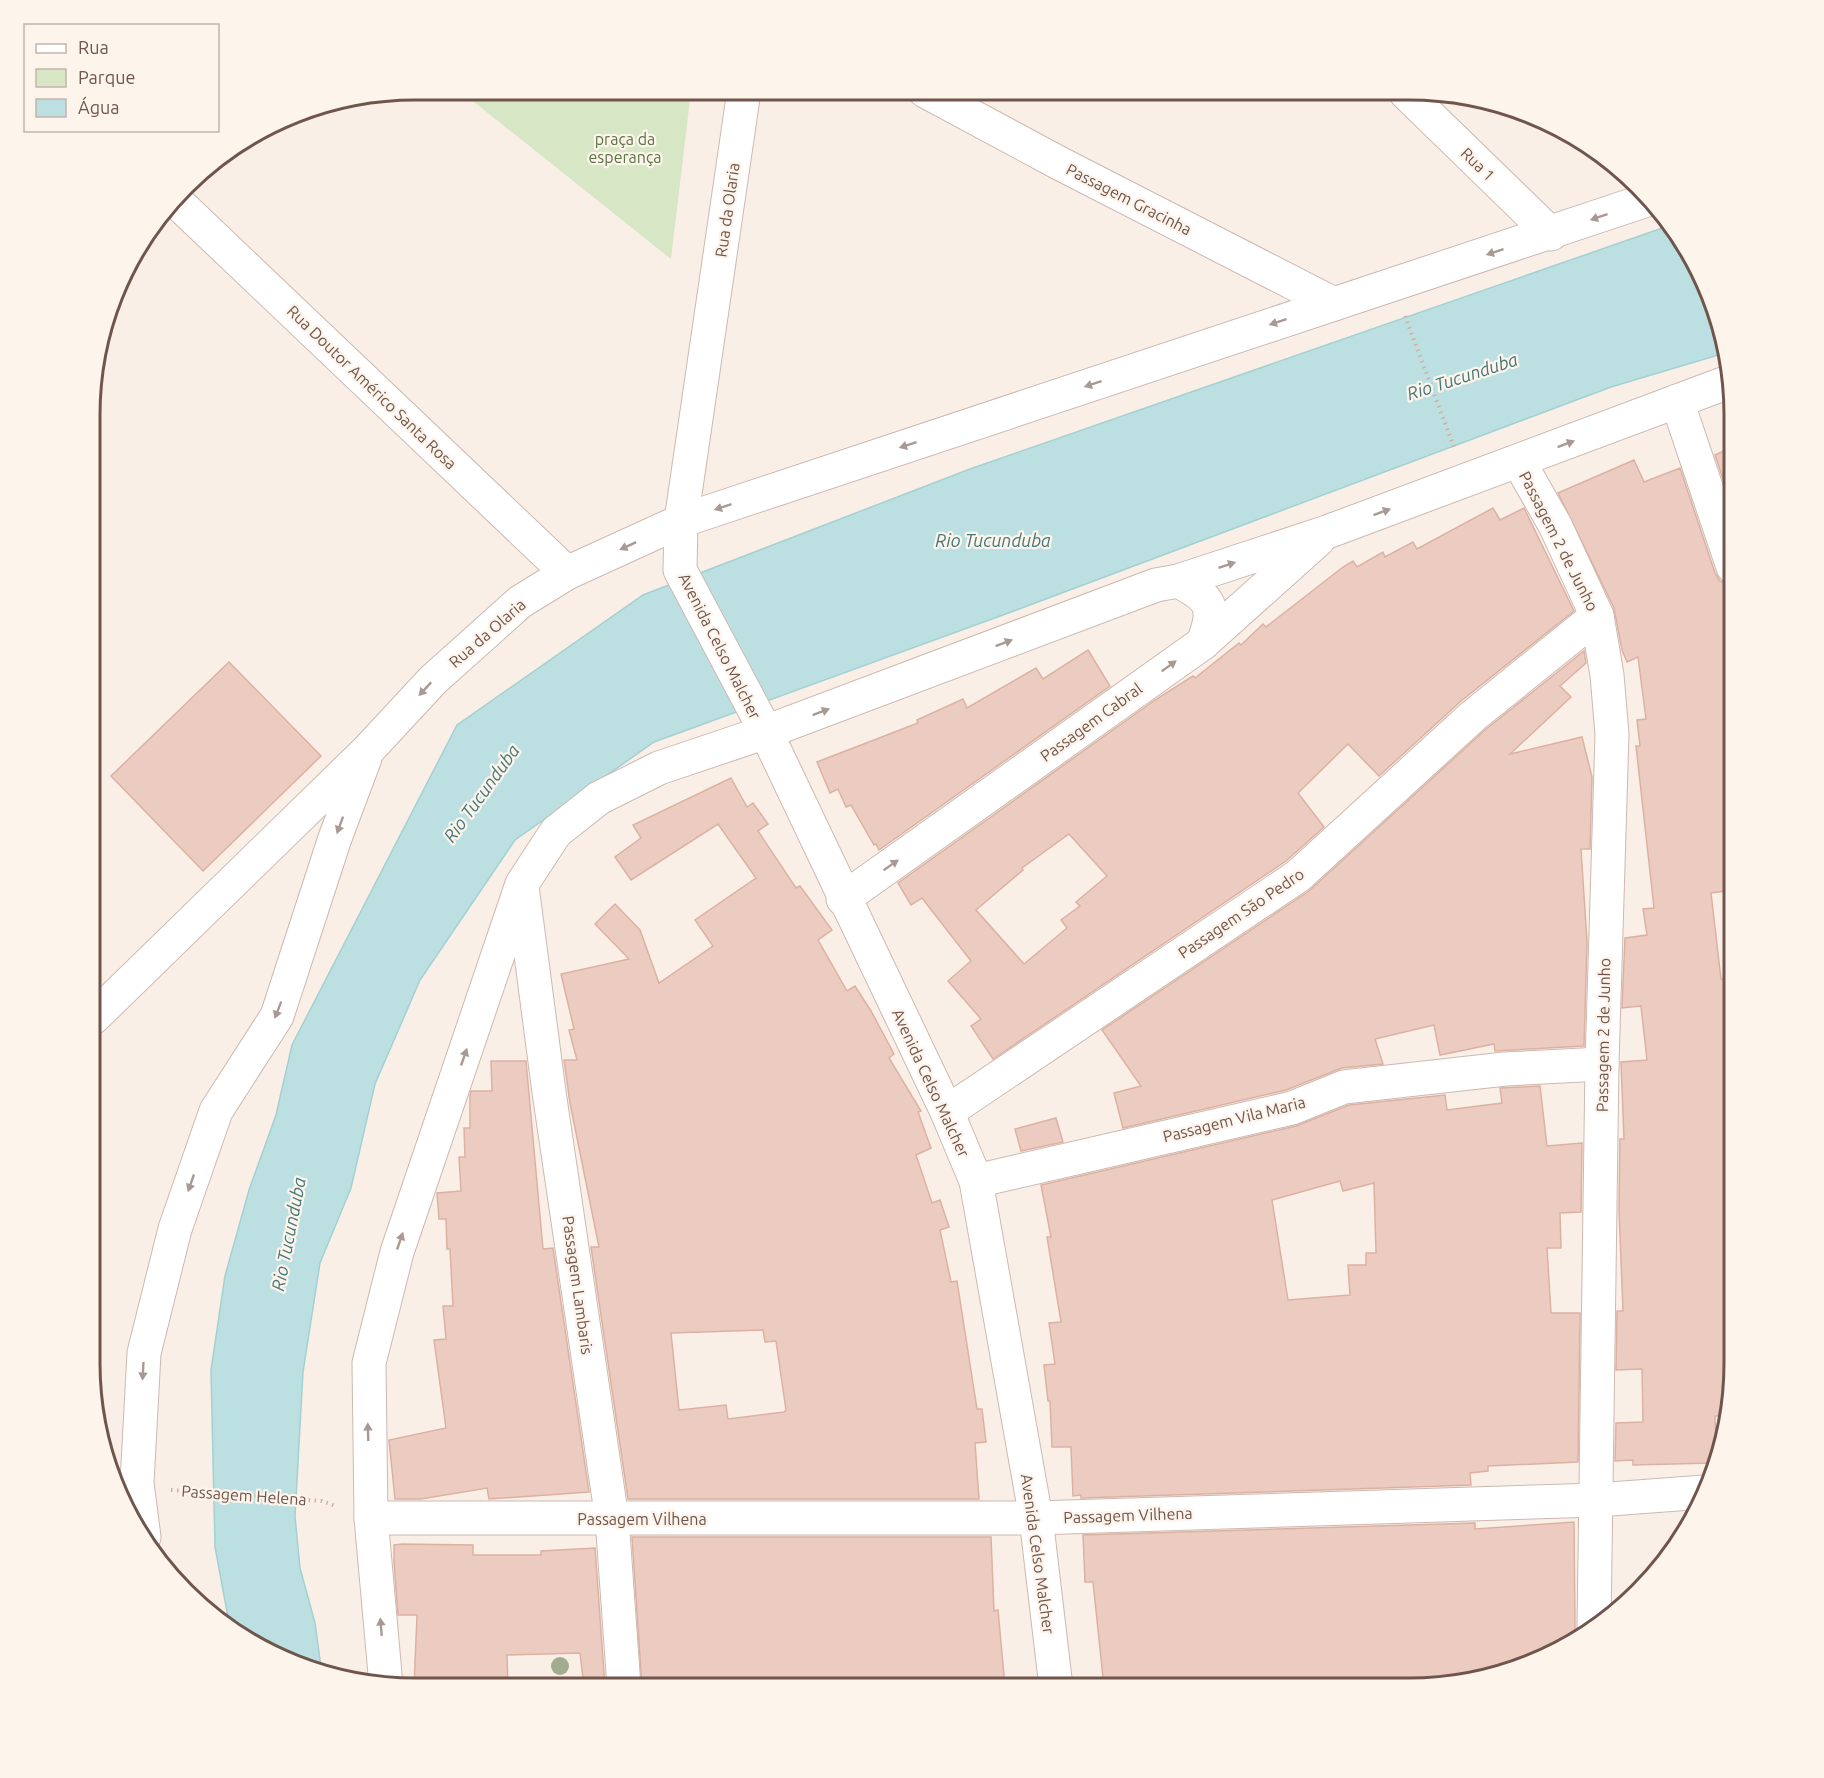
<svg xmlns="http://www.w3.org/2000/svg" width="1824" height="1778" viewBox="0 0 1824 1778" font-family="Ubuntu,sans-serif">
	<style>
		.green { fill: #d7e6c5 }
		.water { fill: #bce0e1; stroke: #a3d0d2; stroke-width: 1.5 }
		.building { fill: #ecccc0; stroke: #ddb1a2; stroke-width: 1.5; fill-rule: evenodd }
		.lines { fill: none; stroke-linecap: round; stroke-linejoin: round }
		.minor-casing { stroke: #ccb9b0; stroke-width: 35 }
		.path { stroke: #d1b0a3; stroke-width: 4; stroke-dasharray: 1.5 4.5; stroke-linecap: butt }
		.minor { stroke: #fff; stroke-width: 33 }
		.tree { fill: #a2ac8e }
		.oneway { fill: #a99994 }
		.labels { text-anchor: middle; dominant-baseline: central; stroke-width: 4.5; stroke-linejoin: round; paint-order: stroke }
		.park-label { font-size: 16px; fill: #5a7546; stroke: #fdf4eb }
		.street-label { font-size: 16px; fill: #70554d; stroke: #fdf4eb }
		.water-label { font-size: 18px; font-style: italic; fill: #46787b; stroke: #fdf4eb }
		.rim { fill: none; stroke: #70554d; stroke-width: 3 }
	</style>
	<rect width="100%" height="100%" fill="#faefe6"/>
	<polygon class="green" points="459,90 691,91 671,259"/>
	<polygon class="water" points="1671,225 1717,311 1725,353 1611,387 1003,615 654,742 515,840 420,980 375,1084 351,1188 320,1263 303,1372 295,1516 300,1568 315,1623 321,1667 271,1654 230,1628 215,1547 211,1370 225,1276 249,1190 276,1115 292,1045 457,725 643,595 970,469"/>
	<g class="building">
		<polygon points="1733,447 1733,509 1715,455"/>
		<polygon points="1634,460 1644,482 1680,468 1715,573 1720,581 1732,585 1733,589 1733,890 1711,893 1721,979 1733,978 1733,1026 1730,1026 1733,1077 1733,1183 1729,1183 1731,1252 1728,1252 1733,1386 1724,1416 1715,1416 1716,1447 1712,1463 1633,1465 1633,1460 1615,1461 1616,1423 1643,1422 1642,1369 1616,1370 1617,1311 1623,1311 1619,1210 1620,1139 1624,1139 1621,1062 1647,1060 1641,1006 1622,1008 1625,938 1647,935 1643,909 1654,908 1636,746 1640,746 1637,720 1646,719 1638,657 1627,662 1622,650 1614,608 1558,493"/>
		<path d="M 1493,508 L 1500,520 L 1524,508 L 1574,611 L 1461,701 L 1379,776 L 1348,744 L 1298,793 L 1324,827 L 1286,861 L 993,1059 L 971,1026 L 981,1019 L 948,981 L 971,961 L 922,898 L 911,905 L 898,883 L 1155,700 L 1193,676 L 1195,678 L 1239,643 L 1241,645 L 1263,624 L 1266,627 L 1343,567 L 1353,561 L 1357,567 L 1383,552 L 1385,557 L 1413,542 L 1417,549 ZM 1069,834 L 1107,876 L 1076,902 L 1080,906 L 1061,920 L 1067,928 L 1024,964 L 976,910 L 1023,870 L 1022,868 Z"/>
		<polygon points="1088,650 1110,686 879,850 876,844 874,845 851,805 846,807 838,789 830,793 817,762 918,723 917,720 963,699 967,708 1036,668 1043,679"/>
		<polygon points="1584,651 1586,663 1560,686 1571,697 1510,754 1582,737 1592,777 1590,849 1581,849 1587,942 1584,1046 1495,1051 1494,1044 1440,1055 1434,1025 1375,1039 1383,1064 1342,1068 1286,1090 1123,1128 1114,1093 1141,1086 1102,1030 1309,891 1485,730"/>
		<polygon points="229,662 321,756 203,871 111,776"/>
		<path d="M 731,778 L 747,807 L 753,803 L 768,824 L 758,831 L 796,888 L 800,886 L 832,930 L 818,940 L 847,991 L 855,986 L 871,1011 L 894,1054 L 889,1058 L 921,1111 L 918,1112 L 931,1148 L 916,1155 L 932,1203 L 940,1200 L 949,1227 L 940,1230 L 951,1282 L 957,1281 L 977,1409 L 982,1409 L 986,1442 L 975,1443 L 979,1499 L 628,1499 L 591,1247 L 599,1247 L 570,1103 L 564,1060 L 577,1060 L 569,1030 L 574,1029 L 561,974 L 629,959 L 595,924 L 615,904 L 640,930 L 659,983 L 713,946 L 695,920 L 756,878 L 718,824 L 631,880 L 615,857 L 641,838 L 633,825 ZM 763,1330 L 765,1342 L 776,1341 L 786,1410 L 784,1412 L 728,1419 L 726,1405 L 679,1410 L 671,1333 Z"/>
		<polygon points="491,1061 526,1061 543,1249 553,1248 589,1492 489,1499 487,1488 421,1499 395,1499 389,1440 446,1428 434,1340 446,1339 443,1306 453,1306 450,1249 447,1249 446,1219 439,1219 437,1193 461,1191 459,1157 465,1157 464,1128 470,1128 470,1096 471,1091 492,1091"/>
		<path d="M 1540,1086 L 1547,1146 L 1582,1143 L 1581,1212 L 1560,1213 L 1561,1248 L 1547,1248 L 1551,1313 L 1580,1313 L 1578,1462 L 1488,1466 L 1488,1471 L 1470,1473 L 1471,1485 L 1081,1498 L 1081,1495 L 1073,1496 L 1071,1447 L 1052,1447 L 1050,1401 L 1048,1401 L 1044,1365 L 1055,1364 L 1049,1323 L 1061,1322 L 1047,1237 L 1051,1237 L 1041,1185 L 1296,1126 L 1349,1105 L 1445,1095 L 1447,1110 L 1502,1103 L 1500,1088 ZM 1340,1181 L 1343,1191 L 1374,1183 L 1376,1253 L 1366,1253 L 1366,1265 L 1348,1265 L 1350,1295 L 1288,1300 L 1272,1200 Z"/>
		<polygon points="1056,1118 1063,1142 1021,1151 1015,1129"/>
		<polygon points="1574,1522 1575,1628 1578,1637 1532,1663 1429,1687 1104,1687 1093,1582 1085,1582 1083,1535 1475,1523 1475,1529"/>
		<polygon points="632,1537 991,1537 994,1611 998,1610 1005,1687 642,1687"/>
		<polygon points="402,1544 473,1545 473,1555 541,1555 541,1551 595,1548 605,1687 584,1687 580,1653 507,1655 508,1687 414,1687 417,1615 398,1615 394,1562 394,1545"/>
	</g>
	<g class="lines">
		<g class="minor-casing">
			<g id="minor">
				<polyline points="744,91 681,521 680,570 766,732 947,1112 976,1181 1036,1518 1056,1687"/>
				<polyline points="925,91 1059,163 1334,304"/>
				<polyline points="1406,93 1551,234"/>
				<polyline points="176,201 567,573"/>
				<polyline points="1677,401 1733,567"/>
				<polyline points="1519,462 1555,525 1597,616 1607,675 1612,734 1602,1064 1594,1628"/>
				<path d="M 1178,581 C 1211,598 1217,606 1203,643"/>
				<polyline points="523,894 549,1092 612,1519 624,1687"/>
				<polyline points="843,899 1203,643 1318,540"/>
				<polyline points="93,1018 368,750 433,680 520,602 567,573 681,521 1647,200"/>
				<polyline points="947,1112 1298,876 1473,716 1597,616"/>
				<polyline points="976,1181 1292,1108 1344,1087 1505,1069 1602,1064"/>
				<polyline points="371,1518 1036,1518 1597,1500 1704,1492"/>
				<polyline points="144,1537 137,1483 144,1353 175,1229 216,1111 277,1016 335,838 365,758"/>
				<polyline points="386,1685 371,1518 369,1363 397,1252 522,884 556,832 599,798 659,768 766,732 1156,585 1178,581 1327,532 1731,381"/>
			</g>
		</g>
		<g class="path">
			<polyline points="1405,316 1455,450"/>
			<polyline points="171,1490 322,1501 336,1506"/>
		</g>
		<use href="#minor" class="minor"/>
	</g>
	<circle class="tree" cx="560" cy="1666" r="9"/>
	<defs><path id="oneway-solid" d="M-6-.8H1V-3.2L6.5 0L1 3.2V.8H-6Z" transform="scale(1.5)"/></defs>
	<g class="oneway">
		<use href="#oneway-solid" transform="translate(1599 217) rotate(161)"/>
		<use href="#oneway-solid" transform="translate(1495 252) rotate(162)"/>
		<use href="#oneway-solid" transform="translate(1278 322) rotate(162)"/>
		<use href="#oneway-solid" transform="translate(1093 384) rotate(162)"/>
		<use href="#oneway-solid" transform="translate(1566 444) rotate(-21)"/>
		<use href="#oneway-solid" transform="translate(908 445) rotate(162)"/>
		<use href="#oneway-solid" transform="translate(723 507) rotate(162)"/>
		<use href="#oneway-solid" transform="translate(1382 512) rotate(-20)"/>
		<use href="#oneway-solid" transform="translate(628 546) rotate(155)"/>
		<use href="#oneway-solid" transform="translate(1227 565) rotate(-18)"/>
		<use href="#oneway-solid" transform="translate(1004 643) rotate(-21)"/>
		<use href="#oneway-solid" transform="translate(1169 666) rotate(-36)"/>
		<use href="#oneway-solid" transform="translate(425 689) rotate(133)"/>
		<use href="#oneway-solid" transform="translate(821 712) rotate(-21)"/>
		<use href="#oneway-solid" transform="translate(340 825) rotate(110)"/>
		<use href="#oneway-solid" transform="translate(891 865) rotate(-35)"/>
		<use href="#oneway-solid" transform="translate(278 1010) rotate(111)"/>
		<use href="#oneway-solid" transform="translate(464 1057) rotate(-71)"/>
		<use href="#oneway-solid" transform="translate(191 1183) rotate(109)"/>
		<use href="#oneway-solid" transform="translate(400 1241) rotate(-71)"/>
		<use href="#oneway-solid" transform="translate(143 1371) rotate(93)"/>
		<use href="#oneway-solid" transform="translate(368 1432) rotate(-92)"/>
		<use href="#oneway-solid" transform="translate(381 1627) rotate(-95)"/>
	</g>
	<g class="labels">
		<g class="park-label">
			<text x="625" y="139">praça da<tspan x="625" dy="18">esperança</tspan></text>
		</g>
		<g class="street-label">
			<text transform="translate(1478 164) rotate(44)">Rua 1</text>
			<text transform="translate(1129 199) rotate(27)">Passagem Gracinha</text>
			<text transform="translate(727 210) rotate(-82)">Rua da Olaria</text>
			<text transform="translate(372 387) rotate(44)">Rua Doutor Américo Santa Rosa</text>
			<text transform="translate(1559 541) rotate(63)">Passagem 2 de Junho</text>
			<text transform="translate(487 633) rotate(-41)">Rua da Olaria</text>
			<text transform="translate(720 646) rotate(63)">Avenida Celso Malcher</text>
			<text transform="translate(1091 722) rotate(-36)">Passagem Cabral</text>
			<text transform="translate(1241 913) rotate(-34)">Passagem São Pedro</text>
			<text transform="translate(1603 1035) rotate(-89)">Passagem 2 de Junho</text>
			<text transform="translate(931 1083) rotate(65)">Avenida Celso Malcher</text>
			<text transform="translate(1234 1119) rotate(-14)">Passagem Vila Maria</text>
			<text transform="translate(578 1285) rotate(82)">Passagem Lambaris</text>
			<text transform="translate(244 1495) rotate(4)">Passagem Helena</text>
			<text transform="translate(1128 1515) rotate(-2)">Passagem Vilhena</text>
			<text x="642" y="1519">Passagem Vilhena</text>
			<text transform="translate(1038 1554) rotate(82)">Avenida Celso Malcher</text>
		</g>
		<g class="water-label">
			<text transform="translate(1462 376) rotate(-18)">Rio Tucunduba</text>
			<text x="993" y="540">Rio Tucunduba</text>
			<text transform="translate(481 793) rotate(-54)">Rio Tucunduba</text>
			<text transform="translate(288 1234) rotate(-79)">Rio Tucunduba</text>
		</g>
	</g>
	<path d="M0 0H1824V1778H0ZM415 100H1409A315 315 0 0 1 1724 415V1363A315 315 0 0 1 1409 1678H415A315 315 0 0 1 100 1363V415A315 315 0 0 1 415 100Z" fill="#fdf4eb" fill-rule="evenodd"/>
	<path class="rim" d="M415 100H1409A315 315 0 0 1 1724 415V1363A315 315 0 0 1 1409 1678H415A315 315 0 0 1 100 1363V415A315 315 0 0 1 415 100Z"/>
	<rect x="24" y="24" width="195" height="108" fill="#fdf4eb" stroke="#c5b4ac" stroke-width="1.5"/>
	<rect x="36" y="44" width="30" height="9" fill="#ffffff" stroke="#c5b4ac" stroke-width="1.5"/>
	<text x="78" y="54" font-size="18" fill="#70554d">Rua</text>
	<rect x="36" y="69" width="30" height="18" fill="#d7e6c5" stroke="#c5b4ac" stroke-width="1.5"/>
	<text x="78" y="84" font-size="18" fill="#70554d">Parque</text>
	<rect x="36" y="99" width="30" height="18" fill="#bce0e1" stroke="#c5b4ac" stroke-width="1.5"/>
	<text x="78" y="114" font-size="18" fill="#70554d">Água</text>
</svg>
